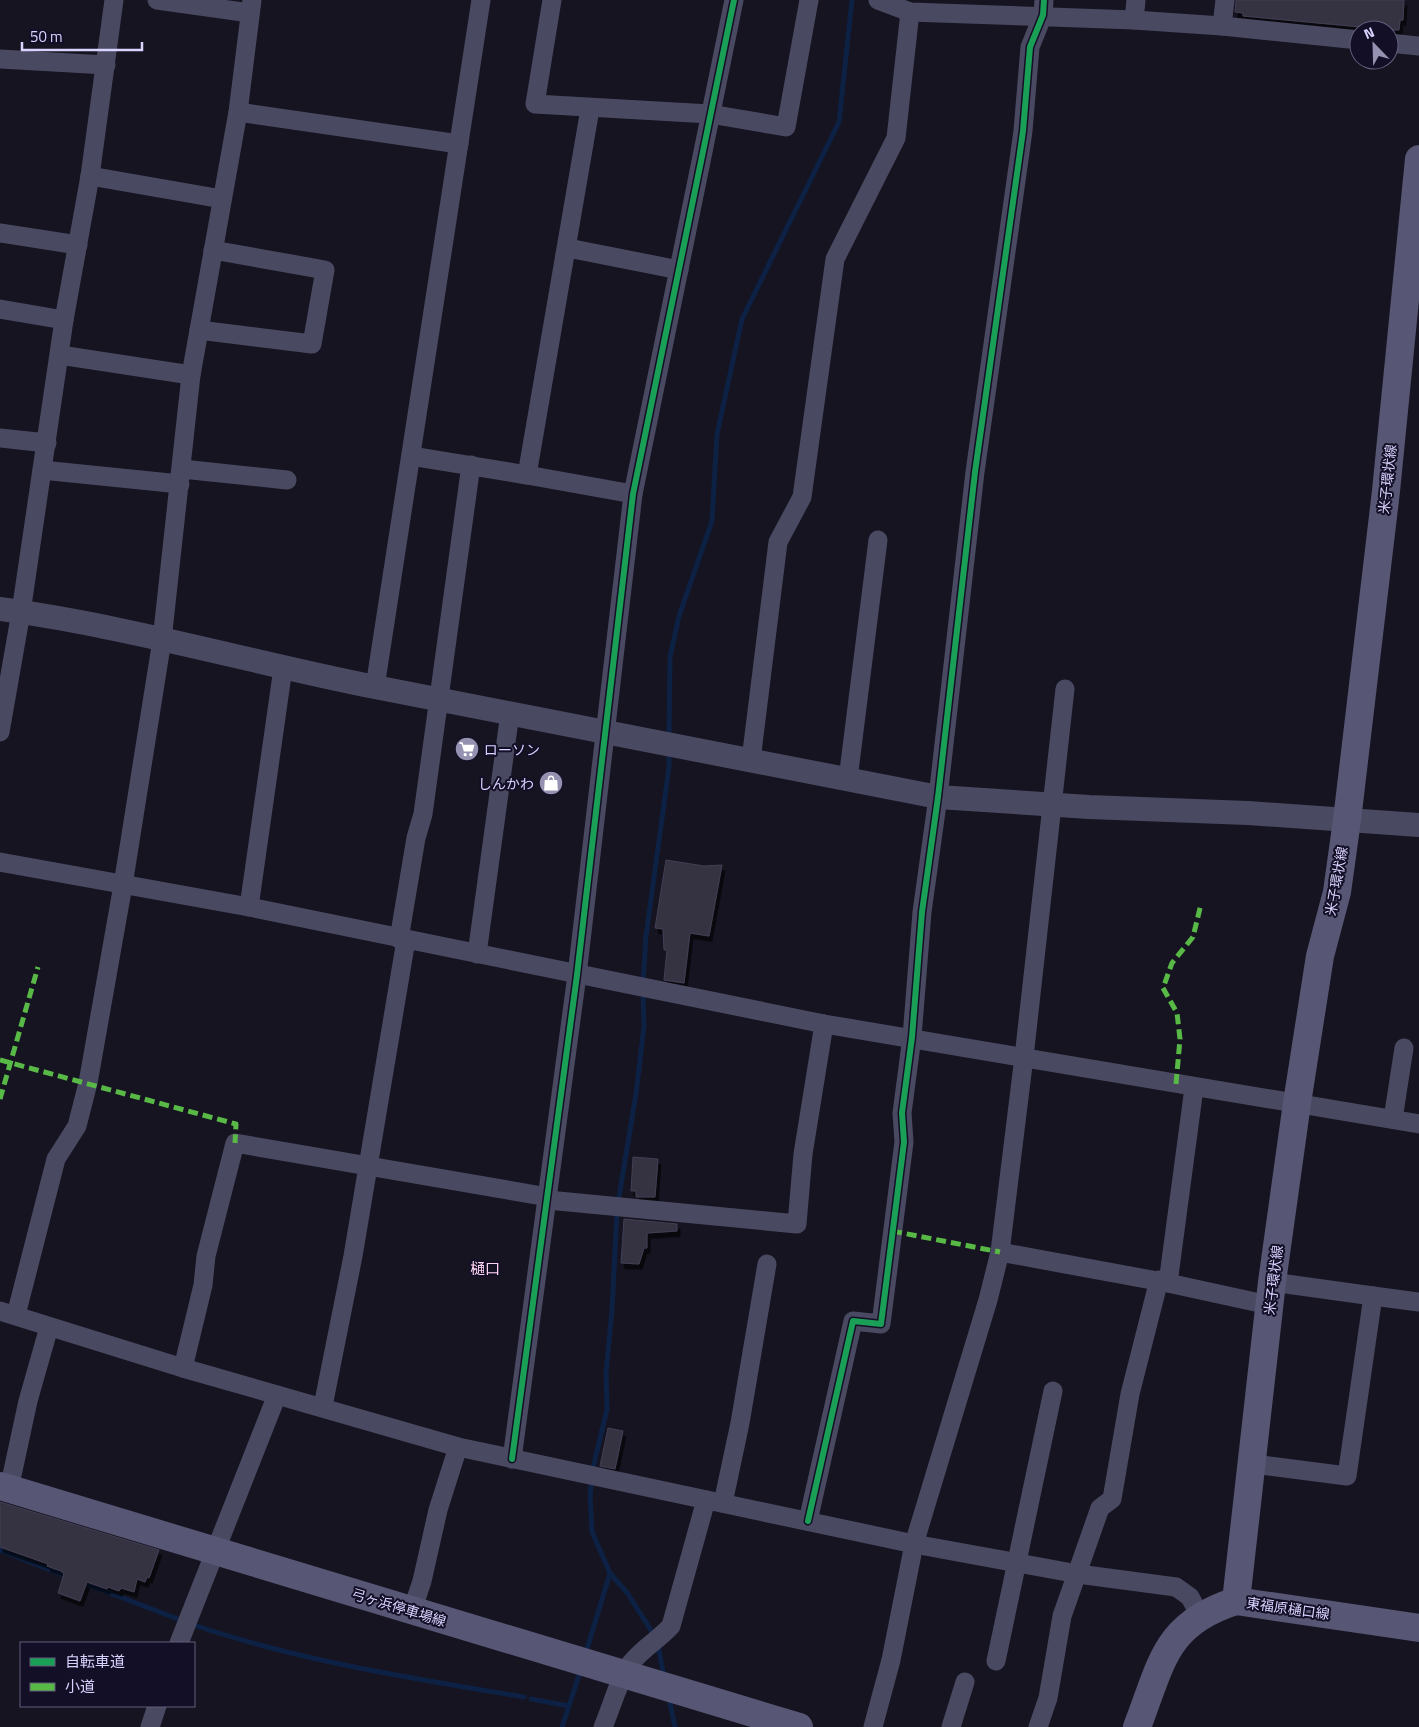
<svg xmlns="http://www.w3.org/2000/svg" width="1419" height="1727" viewBox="0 0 1419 1727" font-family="'Titillium Web','Noto Sans JP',sans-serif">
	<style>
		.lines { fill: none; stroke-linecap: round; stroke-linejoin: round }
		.stream { stroke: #0d2144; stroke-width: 5 }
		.building { fill: #343243; stroke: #433f54; filter: url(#shadow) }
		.minor { stroke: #4a4962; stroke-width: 19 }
		.tertiary { stroke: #4a4962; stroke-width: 24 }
		.secondary { stroke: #575674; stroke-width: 28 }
		.quiet { stroke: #58b947; stroke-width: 5; stroke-dasharray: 10 5; stroke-linecap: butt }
		.cycleway-casing { stroke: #130f26; stroke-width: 9 }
		.cycleway { stroke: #1a9f57; stroke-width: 6 }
		.labels { text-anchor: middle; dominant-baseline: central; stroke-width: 4; stroke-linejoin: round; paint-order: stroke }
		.street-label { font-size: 14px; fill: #d9d4ff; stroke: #130f26 }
		.poi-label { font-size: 14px; fill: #d9d4ff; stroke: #130f26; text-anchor: start }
		.neighbourhood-label { font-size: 15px; fill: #ffd6f0; stroke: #130f26 }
	</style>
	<defs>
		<filter id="shadow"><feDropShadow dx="3" dy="5.5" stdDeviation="0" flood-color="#0009"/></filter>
	</defs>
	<rect width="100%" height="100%" fill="#161421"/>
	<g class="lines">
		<g class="stream">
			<polyline points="669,739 670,657 679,616 712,521 717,434 742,319 839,122 852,0"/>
			<polyline points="643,982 646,936 669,767 669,750"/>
			<polyline points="618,1203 636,1094 644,1026 643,991"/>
			<polyline points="617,1211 612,1310 606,1373 607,1409 593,1468 590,1496 592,1532 610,1573 628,1594 654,1635"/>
			<polyline points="0,1550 68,1577"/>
			<polyline points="81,1582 183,1621"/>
			<path d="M 191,1624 C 299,1661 411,1678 524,1697"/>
			<polyline points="658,1645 664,1677"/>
			<polyline points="586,1652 610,1573"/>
			<polyline points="669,1698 675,1727"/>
			<polyline points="531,1699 569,1706"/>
			<polyline points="562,1727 580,1672"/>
		</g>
	</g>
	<g class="building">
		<polygon points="1236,0 1404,0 1403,20 1400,20 1399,30 1393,30 1243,16 1243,13 1235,12"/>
		<polygon points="666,860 704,866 722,865 709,936 690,933 684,983 664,980 667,950 664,950 663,929 655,928"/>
		<polygon points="633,1157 658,1159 655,1197 636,1197 636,1191 631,1191"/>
		<polygon points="624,1219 677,1224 677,1231 647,1233 647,1248 644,1248 639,1264 621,1263"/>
		<polygon points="608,1428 623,1431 615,1469 600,1466"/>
		<polygon points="0,1502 159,1550 149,1578 147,1577 145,1582 137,1579 134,1592 121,1588 119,1591 108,1587 107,1589 87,1582 80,1601 58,1593 64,1574 61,1571 47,1566 48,1564 0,1547"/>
	</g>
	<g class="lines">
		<g class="minor">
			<polyline points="157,0 250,13"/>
			<polyline points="552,0 535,104 710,114 786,127 809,0"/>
			<polyline points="878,0 910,12 1134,20 1222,26 1359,40"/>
			<polyline points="1134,20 1136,0"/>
			<polyline points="1222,26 1225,0"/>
			<polyline points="1389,43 1419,46"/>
			<polyline points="0,59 106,65"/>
			<polyline points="590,109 527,475 633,494"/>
			<polyline points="238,112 459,144"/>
			<polyline points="90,176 222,199"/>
			<polyline points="0,233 78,245"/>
			<polyline points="568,248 679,270"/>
			<polyline points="0,309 64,320"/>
			<polyline points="199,330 312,344 325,270 213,250"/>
			<polyline points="60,355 191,375"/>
			<polyline points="0,438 47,443"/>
			<polyline points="411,456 527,475"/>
			<polyline points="182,469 287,480"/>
			<polyline points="42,470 180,484"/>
			<polyline points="375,687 481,0"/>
			<polyline points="0,732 21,612 64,320 90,176 114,0"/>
			<polyline points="751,760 778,542 802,497 835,259 896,138 910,12"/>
			<polyline points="848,779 878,540"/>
			<polyline points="0,862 249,907 824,1024 1419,1124"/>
			<polyline points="249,907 283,668"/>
			<polyline points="399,939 416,838 423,814 471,465"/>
			<polyline points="477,954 510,713"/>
			<polyline points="1194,1088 1168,1283 1269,1305"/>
			<polyline points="1393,1119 1404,1048"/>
			<polyline points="548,1200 797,1224 803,1154 824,1024"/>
			<polyline points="1000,1252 1168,1283"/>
			<polyline points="1272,1282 1373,1296"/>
			<polyline points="0,1311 183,1368 458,1447 914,1544 1078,1574 1176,1587 1190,1597 1200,1616"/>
			<polyline points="16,1315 56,1159 77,1126 88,1083 123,885 162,640 191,375 238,112 252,0"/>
			<polyline points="183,1368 203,1285 206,1256 235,1143 548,1197"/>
			<polyline points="323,1406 353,1256 406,940"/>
			<polyline points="512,1459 577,975 633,494 734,0"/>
			<polyline points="1253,1464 1347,1476 1373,1296 1419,1302"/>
			<polyline points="9,1489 28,1401 49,1327"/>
			<polyline points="723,1503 740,1423 767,1264"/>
			<polyline points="808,1521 853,1321 881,1324 904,1142 902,1113 912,1037 922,912 938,797 975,472 1023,131 1030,47 1043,15 1044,0"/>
			<polyline points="412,1611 422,1581 438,1510 458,1447"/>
			<polyline points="179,1643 277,1395"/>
			<polyline points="996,1661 1053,1391"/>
			<polyline points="150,1727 157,1706"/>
			<path d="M 603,1727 C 611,1709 619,1678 631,1663 C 643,1648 658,1640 671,1626 L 706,1500"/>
			<polyline points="873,1727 891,1660 914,1544 988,1300 1000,1252 1024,1057 1065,689"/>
			<polyline points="951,1727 965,1682"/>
			<polyline points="1038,1727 1048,1698 1062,1616 1100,1508 1112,1499 1130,1394 1159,1280"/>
		</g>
		<path class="tertiary" d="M 0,609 C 126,626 250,662 375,687 L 938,797 L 1089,807 L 1248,813 L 1419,825"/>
		<g class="secondary">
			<polyline points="0,1486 799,1727"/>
			<polyline points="1236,1601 1272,1282 1297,1103 1320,956 1337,892 1347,820 1386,491 1419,159"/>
			<path d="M 1137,1727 C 1162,1663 1164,1624 1236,1601 L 1419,1628"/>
		</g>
		<g class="quiet">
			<polyline points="0,1060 236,1124 235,1143"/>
			<polyline points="1176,1084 1180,1039 1177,1013 1163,988 1172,963 1193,937 1201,904"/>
			<polyline points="0,1099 38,967"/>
			<polyline points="892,1231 1000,1252"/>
		</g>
		<g class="cycleway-casing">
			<g id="cycleway">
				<polyline points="512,1459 577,975 633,494 734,0"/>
				<polyline points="808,1521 853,1321 881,1324 904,1142 902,1113 912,1037 922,912 938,797 975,472 1023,131 1030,47 1043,15 1044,0"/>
			</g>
		</g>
		<use href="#cycleway" class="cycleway"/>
	</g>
	<defs>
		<g id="supermarket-disc" transform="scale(1.25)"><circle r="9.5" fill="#9591b1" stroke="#130f26"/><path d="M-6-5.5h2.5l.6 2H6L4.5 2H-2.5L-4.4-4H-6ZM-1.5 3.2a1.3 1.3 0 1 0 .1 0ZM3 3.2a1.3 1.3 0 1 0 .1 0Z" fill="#fff"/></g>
		<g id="shop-disc" transform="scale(1.25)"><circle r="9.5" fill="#9591b1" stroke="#130f26"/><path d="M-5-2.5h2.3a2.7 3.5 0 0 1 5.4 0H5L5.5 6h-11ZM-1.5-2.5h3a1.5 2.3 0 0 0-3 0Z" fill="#fff"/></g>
	</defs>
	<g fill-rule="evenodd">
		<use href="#supermarket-disc" x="467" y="749"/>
		<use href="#shop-disc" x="551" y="783"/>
	</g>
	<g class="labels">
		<g class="street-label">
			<text transform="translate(1387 479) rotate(-84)">米子環状線</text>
			<text transform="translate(1336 881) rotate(-80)">米子環状線</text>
			<text transform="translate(1273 1280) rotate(-83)">米子環状線</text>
			<text transform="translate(399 1607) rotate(17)">弓ヶ浜停車場線</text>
			<text transform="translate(1288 1608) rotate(8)">東福原樋口線</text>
		</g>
		<g class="poi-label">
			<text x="484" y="749">ローソン</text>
			<text x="534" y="783" text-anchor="end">しんかわ</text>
		</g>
		<g class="neighbourhood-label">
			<text x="485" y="1268">樋口</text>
		</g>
	</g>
	<rect x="20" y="1642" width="175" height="65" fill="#130f26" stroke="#625e7d"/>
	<rect x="30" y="1658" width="25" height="8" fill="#1a9f57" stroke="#625e7d"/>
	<text x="65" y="1667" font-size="15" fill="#d9d4ff">自転車道</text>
	<rect x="30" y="1683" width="25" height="8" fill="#58b947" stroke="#625e7d"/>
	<text x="65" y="1692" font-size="15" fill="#d9d4ff">小道</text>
	<g transform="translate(1374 45) rotate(337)"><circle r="24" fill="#130f26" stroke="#625e7d"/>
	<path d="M0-4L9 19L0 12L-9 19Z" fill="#9591b1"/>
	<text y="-8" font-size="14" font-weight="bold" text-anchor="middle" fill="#d9d4ff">N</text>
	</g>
	<path d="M22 42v8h120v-8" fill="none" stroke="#d9d4ff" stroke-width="2.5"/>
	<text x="30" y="42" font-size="15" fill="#d9d4ff" stroke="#130f26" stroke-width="4" paint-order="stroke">50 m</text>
</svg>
